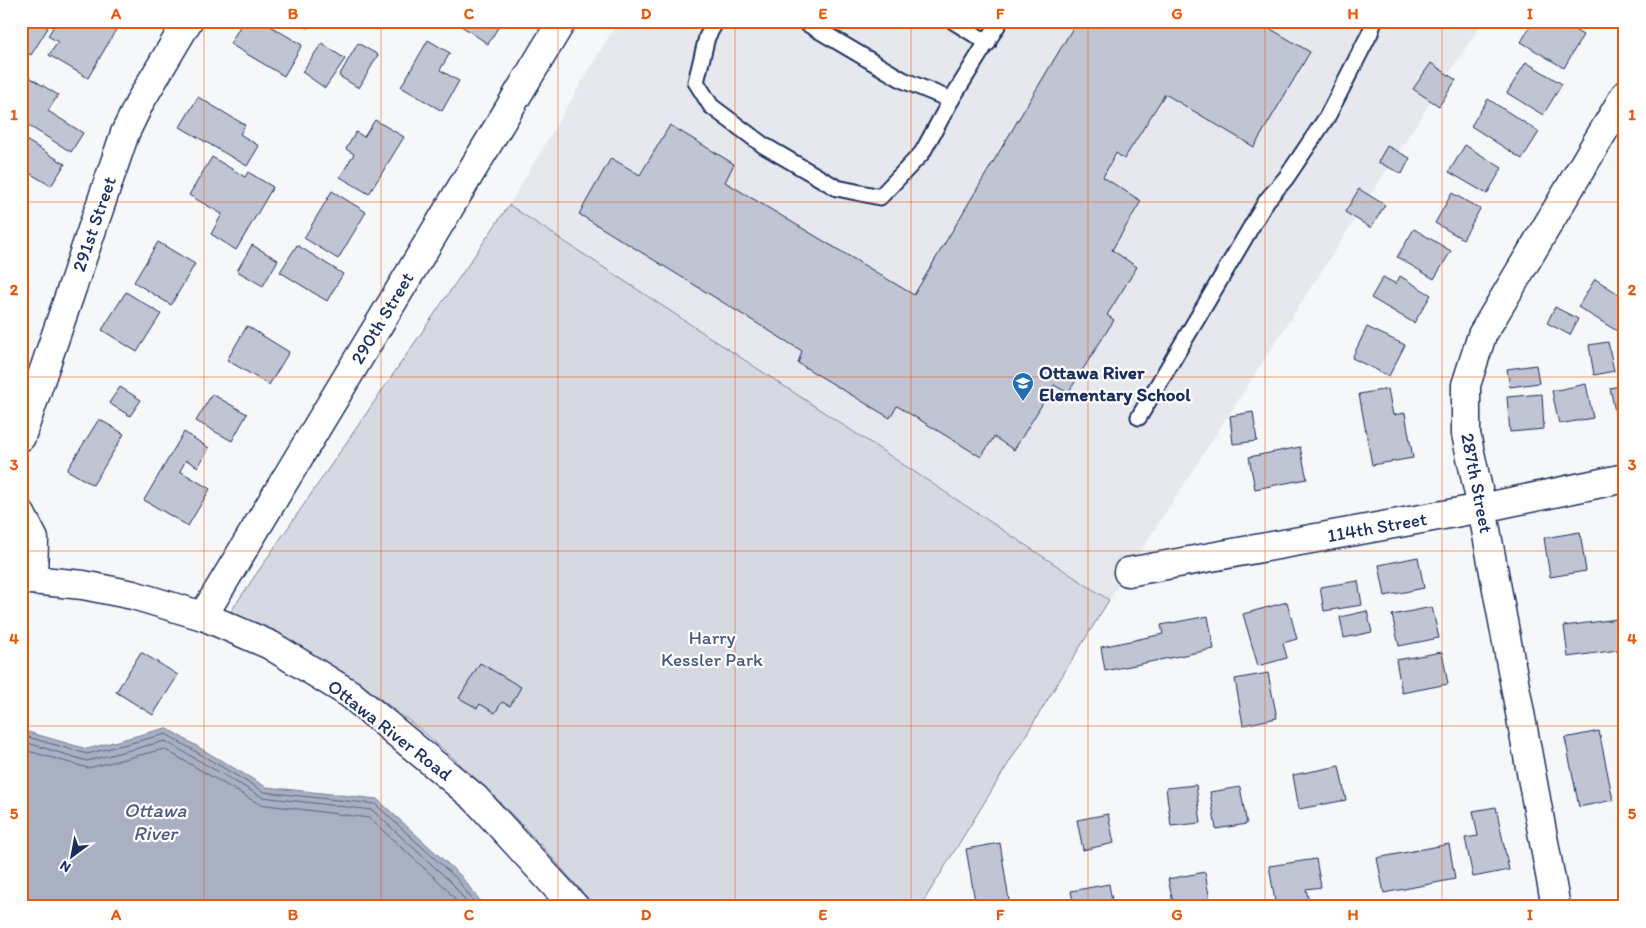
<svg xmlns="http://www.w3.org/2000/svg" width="1646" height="928" viewBox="0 0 1646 928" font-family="Itim,sans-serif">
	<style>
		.built { fill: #e6e8ee }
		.green { fill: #d6d9e2; stroke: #7884a0 }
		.water { fill: #a9b0c1; stroke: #707c99 }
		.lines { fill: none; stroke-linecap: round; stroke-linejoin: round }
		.shore { stroke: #546386; stroke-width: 1 }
		.building { fill: #c0c4d3; stroke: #1b2f5e }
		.lane-casing { stroke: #1b2f5e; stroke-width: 19 }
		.street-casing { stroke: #1b2f5e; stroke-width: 31 }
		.secondary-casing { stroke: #1b2f5e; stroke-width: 31 }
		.lane { stroke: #fff; stroke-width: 15 }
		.street { stroke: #fff; stroke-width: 28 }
		.secondary { stroke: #fff; stroke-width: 28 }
		.grid { fill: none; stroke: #e8590c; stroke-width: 1; stroke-opacity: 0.55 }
		.labels { text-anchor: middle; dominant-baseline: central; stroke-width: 4.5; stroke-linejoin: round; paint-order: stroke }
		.street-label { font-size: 19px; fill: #1b2f5e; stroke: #fff }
		.poi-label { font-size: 19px; font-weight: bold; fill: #1b2f5e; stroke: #fff; text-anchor: start }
		.park-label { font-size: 19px; fill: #4a5a7f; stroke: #fff }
		.water-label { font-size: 20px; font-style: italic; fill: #4d5c81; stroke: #fff }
		.neatline { fill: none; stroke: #e8590c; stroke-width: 2 }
		.grid-label { font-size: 16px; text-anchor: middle; font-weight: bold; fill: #e8590c }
	</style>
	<rect width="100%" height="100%" fill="#f6f7f9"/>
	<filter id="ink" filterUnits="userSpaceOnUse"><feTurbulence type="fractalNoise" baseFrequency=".02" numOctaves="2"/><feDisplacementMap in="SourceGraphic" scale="10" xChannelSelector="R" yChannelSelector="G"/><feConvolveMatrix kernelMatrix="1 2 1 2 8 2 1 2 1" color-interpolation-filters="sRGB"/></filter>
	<g filter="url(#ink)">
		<polygon class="built" points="618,21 1483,21 1109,600 509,205"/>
		<path class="green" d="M 509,205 L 1109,600 L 920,907 L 595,907 C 526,825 451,747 362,686 C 320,657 275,634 231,611 Z"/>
		<polygon class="water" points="166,728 266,787 377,799 460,875 485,907 21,907 21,730 87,749"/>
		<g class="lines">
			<g class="shore">
				<polyline points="21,735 87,754 166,734 264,792 375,804 456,878 478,907"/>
				<polyline points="21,741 87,761 165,741 262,797 372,810 452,883 470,907"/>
				<polyline points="21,749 88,768 164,749 259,804 369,818 446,888 461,907"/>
			</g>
		</g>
		<g class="building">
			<polygon points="21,21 36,21 48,28 31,55 21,49"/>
			<polygon points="67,21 106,21 117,28 88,78 49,55 58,42 48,36 56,22 64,26"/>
			<polygon points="243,21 262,21 302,45 284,76 230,44"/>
			<polygon points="296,21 312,21 308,28"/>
			<polygon points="454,21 502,21 488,44"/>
			<polygon points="1077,21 1257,21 1310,52 1254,147 1165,94 1124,159 1116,153 1103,177 1141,201 1112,250 1137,267 1107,315 1114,320 1068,393 1054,385 1014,450 994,437 981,457 897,406 890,418 798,363 802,351 579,214 611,158 640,175 670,125 734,164 725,182 914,295"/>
			<polygon points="1533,21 1560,21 1583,35 1564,68 1521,42"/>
			<polygon points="428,40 450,53 440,70 459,81 442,111 401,87"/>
			<polygon points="322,43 345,59 325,88 302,72"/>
			<polygon points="358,43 378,55 359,88 339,76"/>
			<polygon points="1526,62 1562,84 1543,115 1507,93"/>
			<polygon points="1431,63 1456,80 1439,106 1413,89"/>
			<polygon points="21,72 58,95 48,111 83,133 71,152 21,121"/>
			<polygon points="198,97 245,125 240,134 259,146 247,166 180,127"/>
			<polygon points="1488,99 1539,132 1522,159 1471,126"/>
			<polygon points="375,120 404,137 369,194 340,177 354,154 346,149 356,132 364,137"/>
			<polygon points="21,137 65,164 51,186 21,168"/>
			<polygon points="1465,145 1502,168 1487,194 1449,172"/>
			<polygon points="1387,146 1410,158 1402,174 1378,162"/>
			<polygon points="212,157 245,177 248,172 273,187 236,250 211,234 222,214 189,195"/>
			<polygon points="1359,189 1385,205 1371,228 1345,212"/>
			<polygon points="332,191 366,212 338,259 304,238"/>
			<polygon points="1452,193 1480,209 1463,239 1435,223"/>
			<polygon points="1414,229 1451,251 1434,279 1397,257"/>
			<polygon points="158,242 195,264 171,305 134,282"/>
			<polygon points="252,245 278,260 263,286 237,271"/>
			<polygon points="297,245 343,274 327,301 280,272"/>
			<polygon points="1400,276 1431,295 1414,323 1371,298 1383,277 1396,284"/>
			<polygon points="1595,279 1625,298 1620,309 1625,312 1625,319 1617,331 1578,307"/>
			<polygon points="126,292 161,314 137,352 102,330"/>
			<polygon points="1555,307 1578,319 1570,335 1547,323"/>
			<polygon points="247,326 289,352 269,385 227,360"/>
			<polygon points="1367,327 1405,345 1389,376 1352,358"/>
			<polygon points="1608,342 1614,371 1594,375 1589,345"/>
			<polygon points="1536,365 1539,383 1510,387 1507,369"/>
			<polygon points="1586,384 1593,418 1559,424 1552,391"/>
			<polygon points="1625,385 1625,420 1617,421 1610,388"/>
			<polygon points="120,387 141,400 130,416 109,403"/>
			<polygon points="1388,389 1393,415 1405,413 1413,458 1372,465 1359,394"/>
			<polygon points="212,394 247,414 232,441 196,421"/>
			<polygon points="1542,394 1544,429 1510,432 1507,397"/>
			<polygon points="1253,412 1257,441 1233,444 1230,416"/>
			<polygon points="99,419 124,434 93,485 67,470"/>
			<polygon points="184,432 209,448 198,467 186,460 180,471 210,489 188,526 144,500"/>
			<polygon points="1300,447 1307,479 1255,489 1249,457"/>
			<polygon points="1580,532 1586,571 1550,577 1544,538"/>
			<polygon points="1418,557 1424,588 1385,596 1379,565"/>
			<polygon points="1358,581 1362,605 1324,611 1320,587"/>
			<polygon points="1287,602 1297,639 1283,643 1287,658 1258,666 1243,614"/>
			<polygon points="1432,607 1439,638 1399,646 1392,615"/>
			<polygon points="1367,611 1372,632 1344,638 1340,617"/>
			<polygon points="1208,616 1214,649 1105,671 1101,647 1163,634 1161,625"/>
			<polygon points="1625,618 1625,649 1568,657 1564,626"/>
			<polygon points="141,652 178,675 153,715 116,692"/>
			<polygon points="1442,652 1448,684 1402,693 1396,660"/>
			<polygon points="480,663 521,687 510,706 502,702 495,713 480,704 477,708 459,698"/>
			<polygon points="1268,673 1277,718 1243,725 1235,679"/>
			<polygon points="1599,731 1613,800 1579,807 1565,738"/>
			<polygon points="1339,766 1346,800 1299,809 1293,775"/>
			<polygon points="1196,785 1201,823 1171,826 1166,788"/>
			<polygon points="1240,787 1247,824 1216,829 1210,792"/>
			<polygon points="1496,807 1509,870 1473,877 1465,838 1478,836 1473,811"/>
			<polygon points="1108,814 1114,843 1083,850 1077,820"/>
			<polygon points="1000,843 1010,907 976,907 966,849"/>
			<polygon points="1449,844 1455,879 1384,893 1377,858"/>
			<polygon points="1316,859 1321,887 1306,889 1309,903 1276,907 1269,866"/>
			<polygon points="1205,872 1211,907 1174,907 1168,879"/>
			<polygon points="1109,884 1113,907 1074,907 1071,891"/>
		</g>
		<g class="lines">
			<g class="lane-casing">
				<g id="lane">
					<polyline points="716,21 707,37 696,82 711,106 763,145 837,188 880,197 922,153 951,100"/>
					<polyline points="803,21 903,80 951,100 1000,21"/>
					<polyline points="953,21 988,43"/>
					<polyline points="1139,417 1267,200 1286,178 1327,117 1370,33 1374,21"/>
				</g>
			</g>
			<g class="street-casing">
				<g id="street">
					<polyline points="21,437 125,133 141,100 188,21"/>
					<polyline points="21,514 34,539 33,580"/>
					<polyline points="1128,572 1482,508 1625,478"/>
					<polyline points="1556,907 1482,508 1466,434 1466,385 1482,335 1625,95"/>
				</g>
			</g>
			<g class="secondary-casing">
				<g id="secondary">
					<polyline points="21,579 83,585 133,595 203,616 270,645 350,694 475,798 575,907"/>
					<polyline points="203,616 562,21"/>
				</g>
			</g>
			<use href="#lane" class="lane"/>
			<use href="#street" class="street"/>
			<use href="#secondary" class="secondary"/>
		</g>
	</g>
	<path class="grid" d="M 204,21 L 204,907M 381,21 L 381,907M 558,21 L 558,907M 735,21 L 735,907M 911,21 L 911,907M 1088,21 L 1088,907M 1265,21 L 1265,907M 1442,21 L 1442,907M 21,202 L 1625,202M 21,377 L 1625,377M 21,551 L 1625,551M 21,726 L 1625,726"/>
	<defs>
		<g id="school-pin" transform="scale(1.125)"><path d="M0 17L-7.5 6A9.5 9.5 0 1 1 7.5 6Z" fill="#1f6fb2" stroke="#fff"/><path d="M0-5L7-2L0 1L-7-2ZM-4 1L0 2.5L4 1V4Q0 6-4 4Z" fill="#fff"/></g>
	</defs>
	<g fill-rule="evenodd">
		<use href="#school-pin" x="1023" y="383"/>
	</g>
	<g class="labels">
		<g class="street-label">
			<text transform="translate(94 224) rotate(-71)">291st Street</text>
			<text transform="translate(382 318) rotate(-59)">290th Street</text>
			<text transform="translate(1477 483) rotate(79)">287th Street</text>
			<text transform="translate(1377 527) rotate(-10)">114th Street</text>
			<text transform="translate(390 730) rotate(38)">Ottawa River Road</text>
		</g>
		<g class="poi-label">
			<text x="1039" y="372">Ottawa River<tspan x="1039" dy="22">Elementary School</tspan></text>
		</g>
		<g class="park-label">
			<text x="712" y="637">Harry<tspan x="712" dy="22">Kessler Park</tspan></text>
		</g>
		<g class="water-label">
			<text x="155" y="810">Ottawa<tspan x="155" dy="23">River</tspan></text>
		</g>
	</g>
	<rect width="1646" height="928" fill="none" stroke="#fff" stroke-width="55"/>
	<g transform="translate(72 856) rotate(212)" stroke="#ffffff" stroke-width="4" paint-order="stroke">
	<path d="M0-4L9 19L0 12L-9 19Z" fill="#1b2f5e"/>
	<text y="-8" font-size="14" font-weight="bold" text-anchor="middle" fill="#1b2f5e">N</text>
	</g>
	<rect x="28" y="28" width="1590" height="872" class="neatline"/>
	<g class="grid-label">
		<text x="116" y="19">A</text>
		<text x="293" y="19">B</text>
		<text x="469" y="19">C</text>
		<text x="646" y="19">D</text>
		<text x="823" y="19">E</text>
		<text x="1000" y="19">F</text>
		<text x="1177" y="19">G</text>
		<text x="1353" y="19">H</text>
		<text x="1530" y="19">I</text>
		<text x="14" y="120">1</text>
		<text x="1632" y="120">1</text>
		<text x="14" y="295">2</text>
		<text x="1632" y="295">2</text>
		<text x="14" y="470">3</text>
		<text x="1632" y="470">3</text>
		<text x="14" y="644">4</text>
		<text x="1632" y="644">4</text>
		<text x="14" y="819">5</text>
		<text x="1632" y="819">5</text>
		<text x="116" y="920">A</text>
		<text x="293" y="920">B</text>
		<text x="469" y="920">C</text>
		<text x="646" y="920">D</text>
		<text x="823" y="920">E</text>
		<text x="1000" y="920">F</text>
		<text x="1177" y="920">G</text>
		<text x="1353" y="920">H</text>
		<text x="1530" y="920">I</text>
	</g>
</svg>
